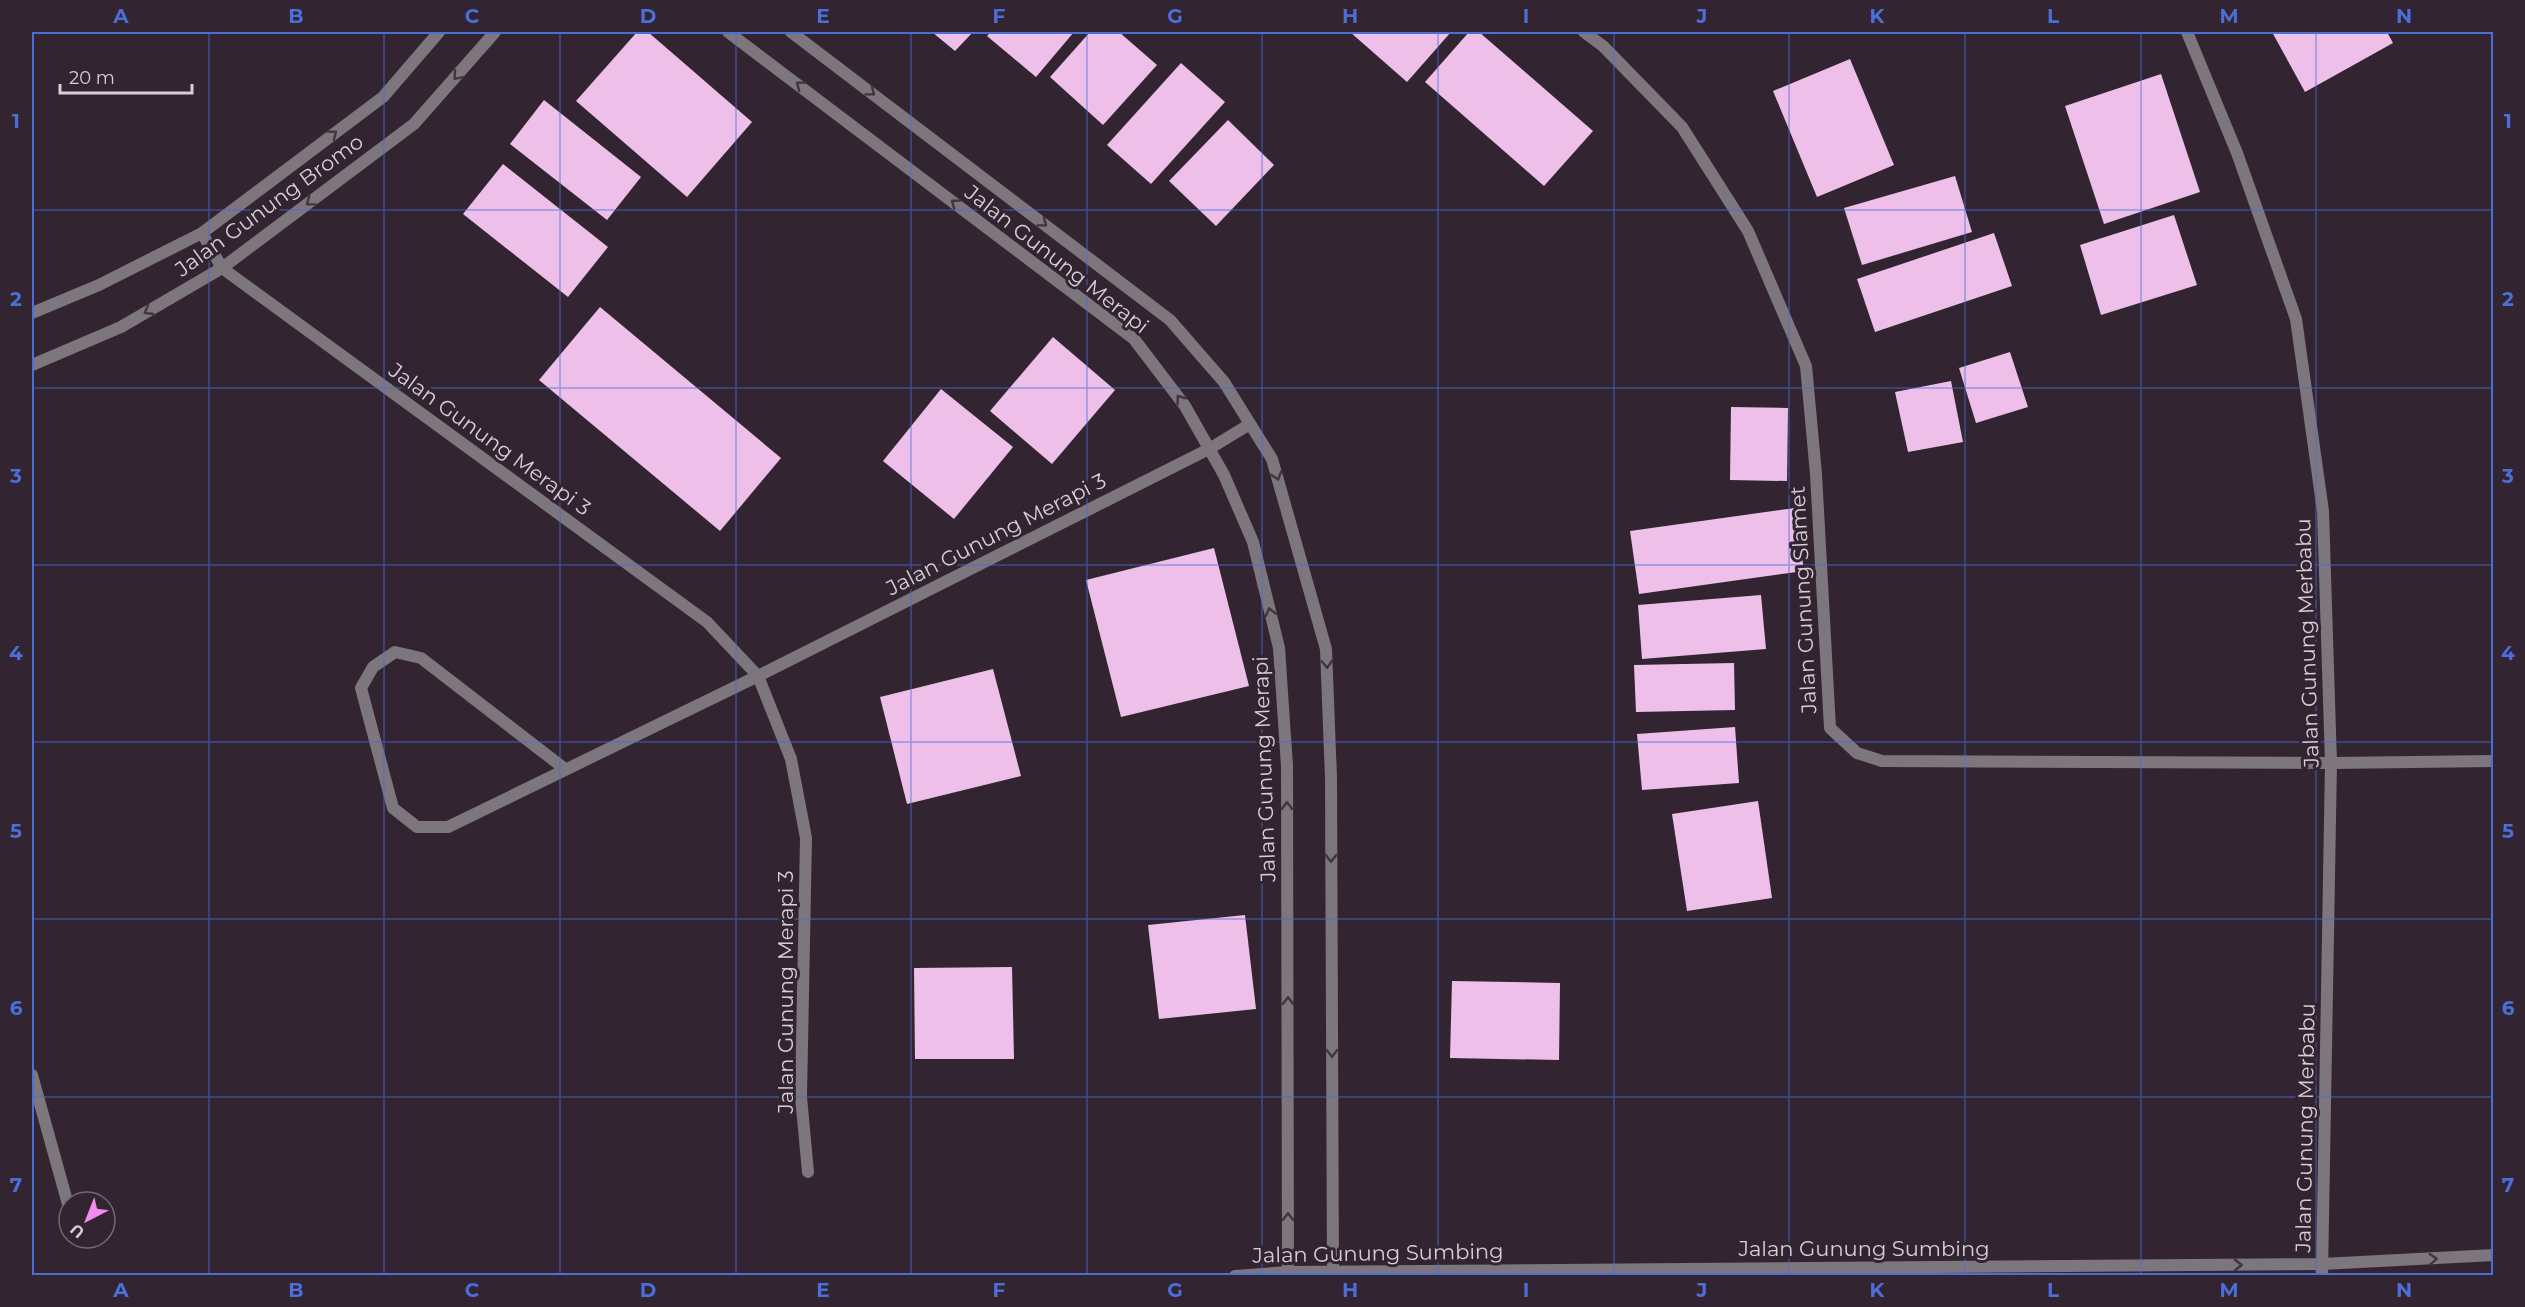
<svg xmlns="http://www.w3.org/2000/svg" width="2525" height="1307" viewBox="0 0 2525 1307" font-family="Montserrat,sans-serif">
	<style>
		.building { fill: #eec0e9 }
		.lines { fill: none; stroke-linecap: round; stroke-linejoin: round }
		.street { stroke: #7d767c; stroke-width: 12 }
		.oneway { stroke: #413540 }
		.grid { fill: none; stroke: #4c6ed8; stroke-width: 1.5; stroke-opacity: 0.55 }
		.labels { text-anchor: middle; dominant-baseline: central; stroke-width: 6; stroke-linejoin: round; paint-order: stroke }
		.street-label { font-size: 21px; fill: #d8ced6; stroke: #322531 }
		.neatline { fill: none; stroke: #4c6ed8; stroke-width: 2 }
		.grid-label { font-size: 20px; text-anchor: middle; font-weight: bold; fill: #4c6ed8 }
	</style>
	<rect width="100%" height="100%" fill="#322531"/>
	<g class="building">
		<polygon points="637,32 648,32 752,122 687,197 576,101"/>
		<polygon points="932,32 973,32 955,51"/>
		<polygon points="991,32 1074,32 1036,77 987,36"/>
		<polygon points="1090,32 1119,32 1157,65 1103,125 1050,77"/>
		<polygon points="1350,32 1451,32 1407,82"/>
		<polygon points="1469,32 1479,32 1593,131 1544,186 1425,82"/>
		<polygon points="2272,32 2387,32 2393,43 2305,92"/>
		<polygon points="1850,59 1894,165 1817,197 1773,91"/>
		<polygon points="1181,63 1225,102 1151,184 1107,145"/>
		<polygon points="2161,74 2200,192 2104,224 2065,106"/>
		<polygon points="544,100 641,177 607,220 510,144"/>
		<polygon points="1228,120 1274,165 1216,226 1169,181"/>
		<polygon points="503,164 608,247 568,297 463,214"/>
		<polygon points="1955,176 1972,232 1862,265 1844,208"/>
		<polygon points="2174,215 2197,285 2101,315 2080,245"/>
		<polygon points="1994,233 2012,286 1875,332 1857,279"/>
		<polygon points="600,307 781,458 720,531 539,380"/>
		<polygon points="1053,337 1115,390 1052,464 990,411"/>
		<polygon points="2010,352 2028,407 1976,423 1959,368"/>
		<polygon points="1951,381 1963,442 1908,452 1895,392"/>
		<polygon points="941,389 1013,447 954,519 883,461"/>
		<polygon points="1731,407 1788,408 1787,481 1730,480"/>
		<polygon points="1795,508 1804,571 1639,594 1630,531"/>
		<polygon points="1214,548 1249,686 1121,717 1086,580"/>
		<polygon points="1761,595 1766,649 1642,659 1638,605"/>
		<polygon points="1734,663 1735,710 1636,712 1634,665"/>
		<polygon points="993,669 1021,776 907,804 880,697"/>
		<polygon points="1735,727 1739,783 1642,790 1637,734"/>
		<polygon points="1758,801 1772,898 1687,911 1672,814"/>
		<polygon points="1245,915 1256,1009 1159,1019 1148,925"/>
		<polygon points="1012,967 1014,1059 915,1059 914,968"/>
		<polygon points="1452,981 1560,983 1559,1060 1450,1058"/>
	</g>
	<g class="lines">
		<g class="street">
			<polyline points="728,32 1134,339 1185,406 1224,475 1253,542 1279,648 1287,766 1288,1276"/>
			<polyline points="791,32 1170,320 1224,382 1272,459 1326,649 1331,778 1333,1276"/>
			<polyline points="1584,32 1603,46 1682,127 1748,231 1806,366 1816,474 1830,728 1857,753 1882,761 2331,763 2494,761"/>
			<polyline points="2187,32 2237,153 2296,319 2323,511 2331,763 2322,1276"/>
			<polyline points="202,233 222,268 707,622 758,676 791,759 806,838 801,1097 808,1172"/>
			<polyline points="32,313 99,285 202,233 383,97 439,32"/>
			<polyline points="32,365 121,327 222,268 414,124 495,32"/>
			<polyline points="565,769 421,658 395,652 373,667 361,688 393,808 417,827 448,827 758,676 1209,449 1250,424"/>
			<polyline points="32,1075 69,1208"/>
			<polyline points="1235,1276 1288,1272 2322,1264 2494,1255"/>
		</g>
	</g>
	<defs><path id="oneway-chevron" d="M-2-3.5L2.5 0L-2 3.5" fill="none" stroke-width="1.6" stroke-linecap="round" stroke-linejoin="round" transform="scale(1.5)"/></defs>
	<g class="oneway">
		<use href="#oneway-chevron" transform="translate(457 76) rotate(131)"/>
		<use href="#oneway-chevron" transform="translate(800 85) rotate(-143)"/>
		<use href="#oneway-chevron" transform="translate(871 92) rotate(37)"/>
		<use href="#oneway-chevron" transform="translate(333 134) rotate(-37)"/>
		<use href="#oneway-chevron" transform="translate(310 202) rotate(143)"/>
		<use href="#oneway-chevron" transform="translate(955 203) rotate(-143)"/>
		<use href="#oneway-chevron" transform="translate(1043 223) rotate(37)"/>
		<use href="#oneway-chevron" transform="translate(148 311) rotate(150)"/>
		<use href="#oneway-chevron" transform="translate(1180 399) rotate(-127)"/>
		<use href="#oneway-chevron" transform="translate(1277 476) rotate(73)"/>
		<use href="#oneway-chevron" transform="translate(1270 612) rotate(-104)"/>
		<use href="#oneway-chevron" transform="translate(1327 664) rotate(88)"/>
		<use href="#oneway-chevron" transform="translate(1287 806) rotate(-90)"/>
		<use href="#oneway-chevron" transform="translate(1331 858) rotate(90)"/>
		<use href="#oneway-chevron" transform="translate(1288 1001) rotate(-90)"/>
		<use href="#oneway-chevron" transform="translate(1332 1053) rotate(90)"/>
		<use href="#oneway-chevron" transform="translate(1288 1217) rotate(-90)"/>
		<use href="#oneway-chevron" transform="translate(2433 1259) rotate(-3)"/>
		<use href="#oneway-chevron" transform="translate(2238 1265)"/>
	</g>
	<path class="grid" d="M 209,32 L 209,1276M 384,32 L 384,1276M 560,32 L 560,1276M 736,32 L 736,1276M 911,32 L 911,1276M 1087,32 L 1087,1276M 1262,32 L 1262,1276M 1438,32 L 1438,1276M 1614,32 L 1614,1276M 1789,32 L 1789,1276M 1965,32 L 1965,1276M 2141,32 L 2141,1276M 2316,32 L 2316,1276M 32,210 L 2494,210M 32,388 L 2494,388M 32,565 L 2494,565M 32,742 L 2494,742M 32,919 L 2494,919M 32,1097 L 2494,1097"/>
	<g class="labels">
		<g class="street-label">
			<text transform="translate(269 205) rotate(-36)">Jalan Gunung Bromo</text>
			<text transform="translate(1057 259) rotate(38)">Jalan Gunung Merapi</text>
			<text transform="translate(490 439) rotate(36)">Jalan Gunung Merapi 3</text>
			<text transform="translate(996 534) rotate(-27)">Jalan Gunung Merapi 3</text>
			<text transform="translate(1803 600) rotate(-93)">Jalan Gunung Slamet</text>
			<text transform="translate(2307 643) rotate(-92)">Jalan Gunung Merbabu</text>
			<text transform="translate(1264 769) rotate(-92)">Jalan Gunung Merapi</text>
			<text transform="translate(785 992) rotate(-90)">Jalan Gunung Merapi 3</text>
			<text transform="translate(2305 1128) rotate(-89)">Jalan Gunung Merbabu</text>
			<text x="1864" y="1248">Jalan Gunung Sumbing</text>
			<text transform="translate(1378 1253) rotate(-1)">Jalan Gunung Sumbing</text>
		</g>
	</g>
	<rect width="2525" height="1307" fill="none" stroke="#322531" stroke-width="66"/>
	<g transform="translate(87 1220) rotate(222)"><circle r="28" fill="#322531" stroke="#746973" stroke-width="1.5"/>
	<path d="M0-4.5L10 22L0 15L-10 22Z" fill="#f589ee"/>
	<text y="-9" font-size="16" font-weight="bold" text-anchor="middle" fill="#d8ced6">U</text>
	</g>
	<path d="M60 84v9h132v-9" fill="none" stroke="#d8ced6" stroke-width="3"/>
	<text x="69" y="84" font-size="18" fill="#d8ced6" stroke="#322531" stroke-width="4.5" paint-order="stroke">20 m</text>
	<rect x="33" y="33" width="2459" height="1241" class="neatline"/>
	<g class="grid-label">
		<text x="121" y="23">A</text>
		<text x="296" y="23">B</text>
		<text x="472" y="23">C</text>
		<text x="648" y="23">D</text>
		<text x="823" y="23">E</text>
		<text x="999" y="23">F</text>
		<text x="1175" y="23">G</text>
		<text x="1350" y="23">H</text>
		<text x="1526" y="23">I</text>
		<text x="1702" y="23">J</text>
		<text x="1877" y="23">K</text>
		<text x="2053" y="23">L</text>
		<text x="2229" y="23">M</text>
		<text x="2404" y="23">N</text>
		<text x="16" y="128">1</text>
		<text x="2508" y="128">1</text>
		<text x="16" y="306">2</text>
		<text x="2508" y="306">2</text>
		<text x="16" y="483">3</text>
		<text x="2508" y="483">3</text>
		<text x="16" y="660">4</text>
		<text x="2508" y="660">4</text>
		<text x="16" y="838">5</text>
		<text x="2508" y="838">5</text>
		<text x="16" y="1015">6</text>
		<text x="2508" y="1015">6</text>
		<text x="16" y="1192">7</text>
		<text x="2508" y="1192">7</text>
		<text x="121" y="1297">A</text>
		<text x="296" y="1297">B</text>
		<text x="472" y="1297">C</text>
		<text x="648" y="1297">D</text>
		<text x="823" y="1297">E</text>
		<text x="999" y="1297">F</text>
		<text x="1175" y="1297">G</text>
		<text x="1350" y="1297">H</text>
		<text x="1526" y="1297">I</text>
		<text x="1702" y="1297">J</text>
		<text x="1877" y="1297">K</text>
		<text x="2053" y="1297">L</text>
		<text x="2229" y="1297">M</text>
		<text x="2404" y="1297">N</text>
	</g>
</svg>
